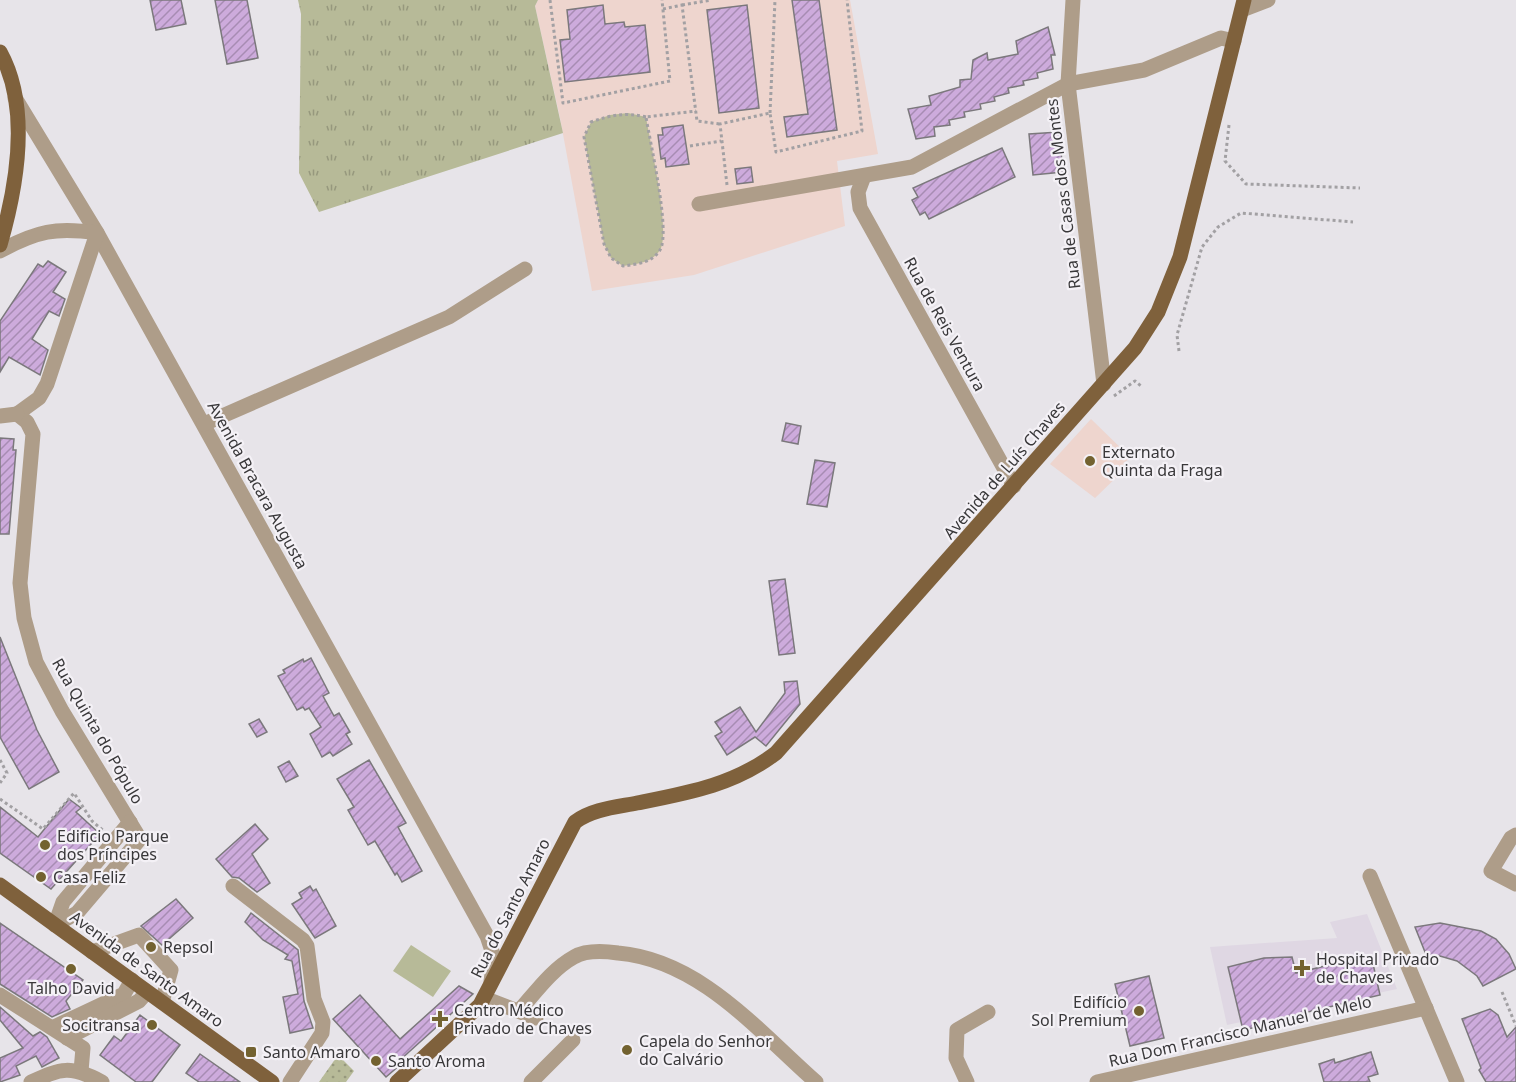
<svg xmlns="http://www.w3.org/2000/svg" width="1516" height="1082" viewBox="0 0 1516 1082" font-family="'Noto Sans',sans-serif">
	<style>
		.education { fill: #eed5ce }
		.built { fill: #dfd7e3 }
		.grass { fill: url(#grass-tufts) }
		.park { fill: url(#park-dots) }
		.pitch { fill: #b7ba98 }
		.building { fill: url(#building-hatch); stroke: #7b787c; stroke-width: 1.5 }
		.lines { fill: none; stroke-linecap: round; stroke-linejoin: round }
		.path { stroke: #a2a0a3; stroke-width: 3; stroke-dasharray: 3 3; stroke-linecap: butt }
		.minor { stroke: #ae9d89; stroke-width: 15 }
		.major { stroke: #7f613c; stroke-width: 15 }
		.poi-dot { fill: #736230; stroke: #f4f1f6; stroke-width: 2 }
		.labels { text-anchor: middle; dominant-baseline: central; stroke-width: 4.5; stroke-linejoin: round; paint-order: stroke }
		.street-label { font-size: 16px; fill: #39383a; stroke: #f4f1f6 }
		.poi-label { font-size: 16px; fill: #39383a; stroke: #f4f1f6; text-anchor: start }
	</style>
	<defs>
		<pattern id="grass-tufts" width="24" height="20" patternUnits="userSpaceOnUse" patternTransform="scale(1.5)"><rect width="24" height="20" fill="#b7ba98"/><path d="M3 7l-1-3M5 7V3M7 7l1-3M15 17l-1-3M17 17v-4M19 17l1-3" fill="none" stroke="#96987d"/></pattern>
		<pattern id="park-dots" width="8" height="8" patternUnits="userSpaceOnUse" patternTransform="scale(1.5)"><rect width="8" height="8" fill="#b7ba98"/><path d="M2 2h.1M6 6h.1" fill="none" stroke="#96987d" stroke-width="1.8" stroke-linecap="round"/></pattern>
		<pattern id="building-hatch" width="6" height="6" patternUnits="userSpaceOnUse" patternTransform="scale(1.5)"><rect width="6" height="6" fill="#cdabdc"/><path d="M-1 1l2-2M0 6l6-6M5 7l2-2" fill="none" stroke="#a78cb3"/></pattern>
	</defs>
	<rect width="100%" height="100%" fill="#e7e4e9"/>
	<g class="education">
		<polygon points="538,0 850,0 878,154 837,161 845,226 694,275 592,291 560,118 535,6"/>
		<polygon points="1091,419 1131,458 1123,463 1126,468 1095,498 1050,464"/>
	</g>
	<polygon class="built" points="1367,914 1397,989 1227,1025 1210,947 1337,938 1330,922"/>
	<polygon class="grass" points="298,0 538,0 535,6 563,133 319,212 299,173 301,14"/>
	<polygon class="park" points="338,1055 354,1071 346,1082 319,1082"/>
	<g class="pitch">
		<path d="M 628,113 L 646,117 C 650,142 671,232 660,250 C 652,263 637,264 623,266 L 611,258 L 604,244 L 584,137 L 591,122 L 610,115 Z"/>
		<polygon points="411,945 451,971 433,997 393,971"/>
	</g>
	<g class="building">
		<polygon points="150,0 181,0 186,24 156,30"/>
		<polygon points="215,0 247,0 258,58 227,64"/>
		<polygon points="792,0 819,0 837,130 787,137 784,117 808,114"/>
		<polygon points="603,5 605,24 624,22 625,27 645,25 650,72 565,82 560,40 570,39 567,10"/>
		<polygon points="747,5 759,108 719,113 707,10"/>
		<polygon points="1048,27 1055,55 1051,55 1053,69 1037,73 1038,78 1023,81 1024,85 1008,88 1009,93 994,97 995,101 980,104 981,109 964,112 965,117 949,120 950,125 934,127 935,136 916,139 908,109 931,105 929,96 960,87 960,80 971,79 973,60 987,53 988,60 1018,54 1016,41"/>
		<polygon points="683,125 689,164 666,167 665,158 661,159 658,135 663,135 662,128"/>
		<polygon points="1059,132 1063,172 1033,175 1029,134"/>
		<polygon points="1002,148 1015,177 929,219 925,212 920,215 912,200 918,197 913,188"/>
		<polygon points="751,167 753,182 737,184 735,169"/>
		<polygon points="48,261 66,272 53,292 65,299 59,316 49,311 32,339 48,350 40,375 9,357 0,372 0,321 38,264 43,267"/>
		<polygon points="786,423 801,426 798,444 782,441"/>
		<polygon points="0,438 14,439 13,450 16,450 9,534 0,534"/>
		<polygon points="815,460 835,463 827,507 807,504"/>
		<polygon points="785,579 795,653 779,655 769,581"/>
		<polygon points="0,637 37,730 59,772 29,789 0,737"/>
		<polygon points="311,658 329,693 323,696 334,716 339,713 350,732 346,734 352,744 333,756 330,752 322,757 310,734 321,727 309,708 305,710 303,707 297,710 278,676 285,673 283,670 303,659 304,662"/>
		<polygon points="797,681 800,704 766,746 755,737 727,755 715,736 722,732 715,722 740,707 756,732 785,693 784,682"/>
		<polygon points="259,719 267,732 257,737 249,724"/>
		<polygon points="369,760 406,823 398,827 422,871 402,882 397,873 395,875 375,841 368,845 348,810 354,807 337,779"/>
		<polygon points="289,761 298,776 286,782 278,767"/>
		<polygon points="69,799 81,808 76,812 100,834 51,889 0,853 0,807 38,837"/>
		<polygon points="255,824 268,839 252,854 270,883 257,892 239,878 232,877 216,859"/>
		<polygon points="310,886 313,891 316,889 336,926 315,938 292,904 302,898 299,893"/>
		<polygon points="176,899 193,918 162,945 141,926"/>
		<polygon points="251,913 298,950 304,1001 313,1028 290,1033 283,997 298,994 292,961 285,959 288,955 263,940 245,922"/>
		<polygon points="0,923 83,980 66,1001 70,1009 52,1017 0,984"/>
		<polygon points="1440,923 1481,931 1496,939 1509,954 1516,969 1483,986 1477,976 1457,961 1440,956 1427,957 1415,927"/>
		<polygon points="1371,955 1380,995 1278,1019 1279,1022 1243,1030 1228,967 1264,958 1292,957 1296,973"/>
		<polygon points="1149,976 1164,1038 1130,1046 1115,984"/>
		<polygon points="459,986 473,994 399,1061 401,1064 386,1077 333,1019 360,995 400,1039"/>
		<polygon points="0,1007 33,1036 40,1032 47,1037 59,1058 42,1067 36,1056 16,1066 20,1075 0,1082 0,1058 23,1048 0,1020"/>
		<polygon points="1490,1009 1498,1015 1507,1037 1516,1027 1516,1082 1486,1082 1479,1070 1481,1068 1462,1019"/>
		<polygon points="140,1015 180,1045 152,1082 136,1082 100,1055 114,1036 121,1041"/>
		<polygon points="1371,1052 1378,1074 1368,1077 1370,1082 1324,1082 1319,1064 1334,1059 1335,1063"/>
		<polygon points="200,1054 240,1082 199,1082 186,1073"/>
	</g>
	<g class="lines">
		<g class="path">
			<polyline points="550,0 563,103 670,81 662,0"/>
			<polyline points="682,5 711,0"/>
			<polyline points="663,9 682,5 697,121 720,124"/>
			<polyline points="770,113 775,0"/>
			<path d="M 646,117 C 625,112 611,115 591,122 L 584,137 L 604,244 L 611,258 L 623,266 C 637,264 652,263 660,250 C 671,232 650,142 646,117 L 696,111"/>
			<polyline points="1229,125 1225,161 1246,184 1360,188"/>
			<polyline points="690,146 721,141"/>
			<polyline points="727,185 720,124 770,113 776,152 862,131 847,0"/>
			<polyline points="1179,351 1177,335 1202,247 1218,227 1241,213 1353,222"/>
			<polyline points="1114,396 1135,381 1141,386"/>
			<polyline points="0,760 7,773 0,783"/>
			<polyline points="0,799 43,829 74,793 92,821 105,832"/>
			<polyline points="1502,992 1516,1026"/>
			<polyline points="548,1024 564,1032"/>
		</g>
		<g class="minor">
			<polyline points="1073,0 1068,84 1104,384"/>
			<polyline points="1242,10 1268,0"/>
			<polyline points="15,98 97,233 487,936 494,957 491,982"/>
			<polyline points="864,176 858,192 860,208 1014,486"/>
			<polyline points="699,204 912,167 1068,84 1144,70 1221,38 1234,41"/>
			<path d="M 0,251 C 37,231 56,227 97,233 L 47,384 L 39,398 L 17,414"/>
			<polyline points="17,414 27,422 33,434 20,583 24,618 36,662 62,711 140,839 77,913 55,925"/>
			<polyline points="0,416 17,414"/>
			<polyline points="204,424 449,317 525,269"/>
			<polyline points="1516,835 1511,838 1491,871 1516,884"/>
			<polyline points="1370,876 1457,1082"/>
			<polyline points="233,886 303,940 307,946 314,999 323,1022 322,1033 290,1082"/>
			<polyline points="55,925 63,902 130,822"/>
			<polyline points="92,952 139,935 171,970 162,1002"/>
			<polyline points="0,995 83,1048 81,1071"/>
			<polyline points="484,998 536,1018"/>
			<path d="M 519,1011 C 535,993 552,969 574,957 C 586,950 604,951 618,953 C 700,960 758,1031 816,1082"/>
			<polyline points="54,1027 124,994 132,980"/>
			<polyline points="67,1038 139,1001 147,992"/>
			<path d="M 31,1082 C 62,1068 70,1065 102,1082"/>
			<polyline points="531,1082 573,1040"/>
			<polyline points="967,1082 956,1058 957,1030 988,1012"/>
			<polyline points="1097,1082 1426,1008"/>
		</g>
		<g class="major">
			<path d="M 0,52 C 31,108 17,186 0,245"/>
			<polyline points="0,885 272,1082"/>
			<path d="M 397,1082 L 480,1005 L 575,822 C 592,809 617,807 637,803 C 688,793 734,785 776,753 L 1135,348 L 1158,312 L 1180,257 L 1244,0"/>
		</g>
	</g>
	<g class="poi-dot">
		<circle cx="1090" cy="461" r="6"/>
		<circle cx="45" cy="845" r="6"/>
		<circle cx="41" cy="877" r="6"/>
		<circle cx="151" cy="947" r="6"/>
		<path d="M1299 959h6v6h6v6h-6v6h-6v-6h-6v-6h6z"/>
		<circle cx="71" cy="969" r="6"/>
		<circle cx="1139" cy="1011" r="6"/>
		<path d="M437 1010h6v6h6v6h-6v6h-6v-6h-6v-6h6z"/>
		<circle cx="152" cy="1025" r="6"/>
		<circle cx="627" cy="1050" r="6"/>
		<rect x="245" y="1046" width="12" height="12" rx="3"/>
		<circle cx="376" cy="1061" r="6"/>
	</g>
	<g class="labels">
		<g class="street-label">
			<text transform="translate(1063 194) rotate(-97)">Rua de Casas dos Montes</text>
			<text transform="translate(945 324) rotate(61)">Rua de Reis Ventura</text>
			<text transform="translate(1004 470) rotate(-49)">Avenida de Luís Chaves</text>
			<text transform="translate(258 485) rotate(61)">Avenida Bracara Augusta</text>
			<text transform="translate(98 731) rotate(60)">Rua Quinta do Pópulo</text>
			<text transform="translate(510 908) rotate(-63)">Rua do Santo Amaro</text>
			<text transform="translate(147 969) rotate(36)">Avenida de Santo Amaro</text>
			<text transform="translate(1240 1031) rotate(-13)">Rua Dom Francisco Manuel de Melo</text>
		</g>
		<g class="poi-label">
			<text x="1102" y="452">Externato<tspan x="1102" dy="18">Quinta da Fraga</tspan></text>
			<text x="57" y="836">Edificio Parque<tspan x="57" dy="18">dos Príncipes</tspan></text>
			<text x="53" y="877">Casa Feliz</text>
			<text x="163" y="947">Repsol</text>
			<text x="1316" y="959">Hospital Privado<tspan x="1316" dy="18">de Chaves</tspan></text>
			<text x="71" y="988" text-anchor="middle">Talho David</text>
			<text x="1127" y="1002" text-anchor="end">Edifício<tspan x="1127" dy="18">Sol Premium</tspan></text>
			<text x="454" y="1010">Centro Médico<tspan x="454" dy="18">Privado de Chaves</tspan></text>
			<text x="140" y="1025" text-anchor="end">Socitransa</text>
			<text x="639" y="1041">Capela do Senhor<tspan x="639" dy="18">do Calvário</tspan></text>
			<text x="263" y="1052">Santo Amaro</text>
			<text x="388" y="1061">Santo Aroma</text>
		</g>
	</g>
</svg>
